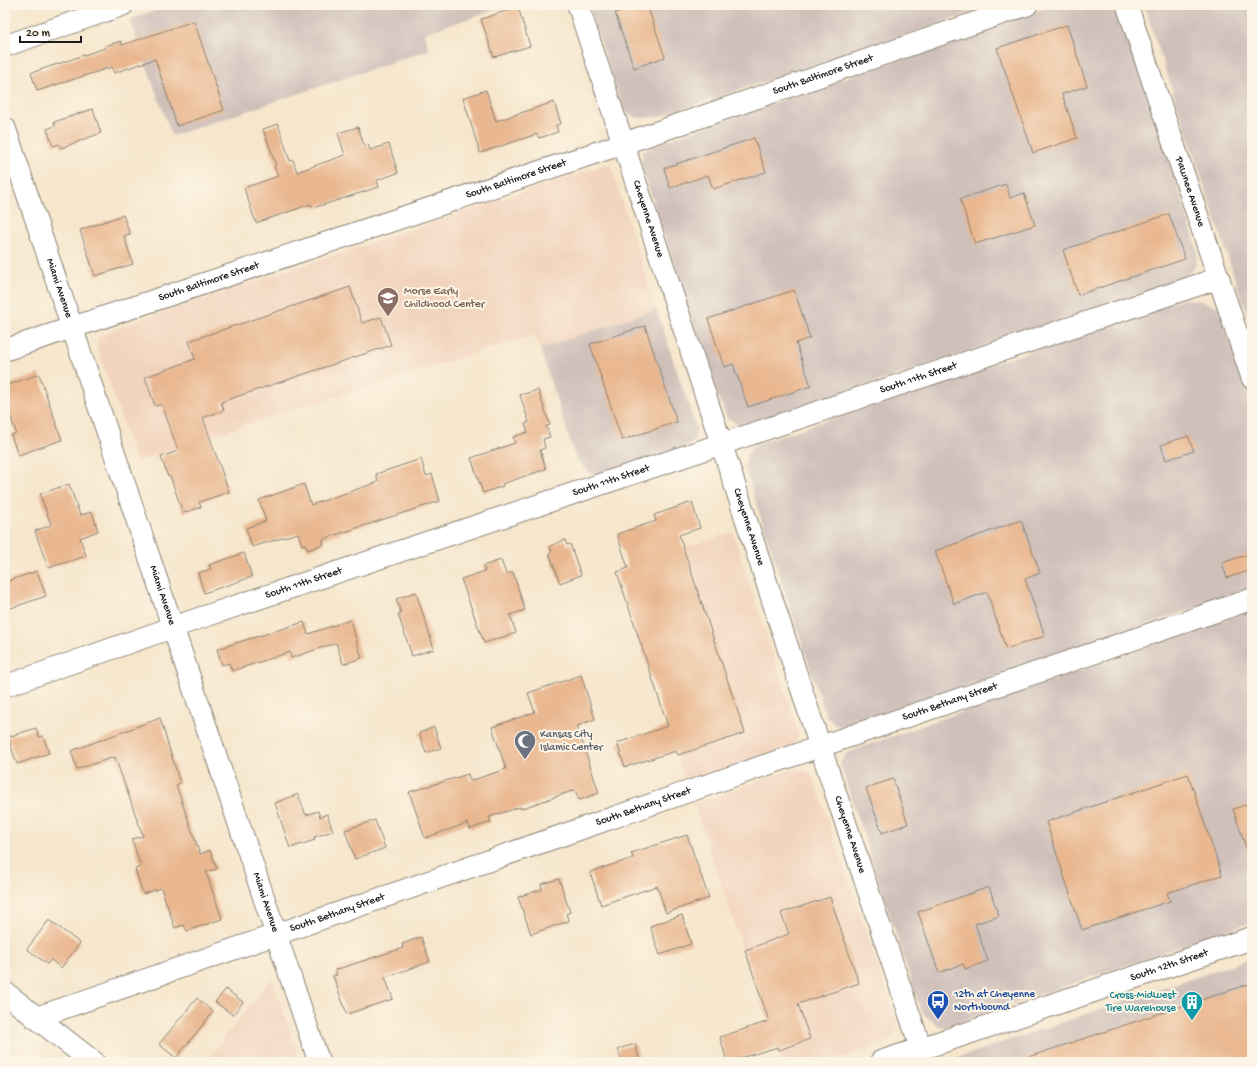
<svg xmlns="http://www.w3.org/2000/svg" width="1257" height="1067" viewBox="0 0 1257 1067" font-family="'Gochi Hand',sans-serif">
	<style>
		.built { fill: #f2d4be }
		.industrial { fill: #cfc0ba }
		.building { fill: #e9b790 }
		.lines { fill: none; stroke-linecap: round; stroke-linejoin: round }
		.minor-casing { stroke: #898174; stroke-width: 23 }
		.tertiary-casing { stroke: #898174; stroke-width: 24 }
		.minor { stroke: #fff; stroke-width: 21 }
		.tertiary { stroke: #fff; stroke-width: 22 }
		.labels { text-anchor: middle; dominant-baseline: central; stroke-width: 4; stroke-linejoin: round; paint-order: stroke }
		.street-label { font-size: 11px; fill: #1c1c1c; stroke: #fcf5e5 }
		.education-label { font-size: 11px; fill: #785e54; stroke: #fcf5e5; text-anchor: start }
		.worship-label { font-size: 11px; fill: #5b616d; stroke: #fcf5e5; text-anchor: start }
		.transit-label { font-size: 11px; fill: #164399; stroke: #fcf5e5; text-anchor: start }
		.culture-label { font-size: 11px; fill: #0d838f; stroke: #fcf5e5; text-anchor: end }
	</style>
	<rect width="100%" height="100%" fill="#fcf5e5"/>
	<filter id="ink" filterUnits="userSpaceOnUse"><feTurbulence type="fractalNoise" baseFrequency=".025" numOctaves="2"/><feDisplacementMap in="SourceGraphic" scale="8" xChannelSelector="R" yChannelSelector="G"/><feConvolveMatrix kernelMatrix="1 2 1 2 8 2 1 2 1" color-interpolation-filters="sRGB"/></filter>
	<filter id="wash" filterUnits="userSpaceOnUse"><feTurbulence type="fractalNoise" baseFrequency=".012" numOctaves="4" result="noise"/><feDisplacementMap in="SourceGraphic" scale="16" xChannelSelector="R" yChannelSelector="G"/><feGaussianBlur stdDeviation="0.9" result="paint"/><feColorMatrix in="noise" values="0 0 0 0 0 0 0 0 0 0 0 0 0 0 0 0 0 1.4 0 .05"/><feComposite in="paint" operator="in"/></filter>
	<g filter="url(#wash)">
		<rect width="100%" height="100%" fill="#f6e6cc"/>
		<g class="built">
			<polygon points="604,165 610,166 612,170 656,309 540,349 535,335 251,423 136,462 96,343 100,336 120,327"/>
			<polygon points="733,532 798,732 798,741 787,748 686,782 615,571"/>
			<polygon points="796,768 812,773 898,1025 890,1041 827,1062 781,1062 694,804"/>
			<polygon points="272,978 300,1062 205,1062"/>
		</g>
		<g class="industrial">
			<polygon points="172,5 511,5 424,33 429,50 172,136 130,19"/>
			<polygon points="588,5 995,5 658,117 638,118 624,112"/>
			<polygon points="1054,5 1116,5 1127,28 1198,251 1195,267 1186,276 1175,282 758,422 738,424 727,418 718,397 641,164 643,152 654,145"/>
			<polygon points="1144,5 1252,5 1252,330 1197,164"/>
			<polygon points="1184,299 1202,301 1219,307 1252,408 1252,589 852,724 836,726 826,716 744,466 747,455 754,445"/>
			<polygon points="656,309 697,430 695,437 693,442 684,447 604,474 591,474 576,459 540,349"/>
			<polygon points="1252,610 1252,922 942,1028 922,1013 840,764 845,754 859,748"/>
			<polygon points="1252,958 1252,1062 945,1062"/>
		</g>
		<g id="blocks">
			<g class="building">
				<polygon points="640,5 647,5 665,57 634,68 615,13"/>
				<polygon points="518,7 530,46 494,57 481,19"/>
				<polygon points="194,21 224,110 177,126 155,59 114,73 112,67 37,91 31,73 105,48 105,46 121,41 122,45"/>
				<polygon points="1067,25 1087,86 1062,94 1077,138 1033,153 997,48"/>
				<polygon points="486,90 496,121 554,102 561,124 556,125 558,132 539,138 537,134 480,153 463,98"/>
				<polygon points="93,109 101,133 61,148 59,144 53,146 47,129 55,126 54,122"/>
				<polygon points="278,124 290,161 293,160 297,172 345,155 338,133 358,127 364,145 368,144 370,150 389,144 398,173 377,180 379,187 313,208 311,204 256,223 244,188 278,176 274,166 276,165 263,129"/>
				<polygon points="754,138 766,172 713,189 708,175 670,188 664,168"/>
				<polygon points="1006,184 1010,198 1024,193 1035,225 975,244 960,199"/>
				<polygon points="1169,214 1185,259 1078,295 1063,250"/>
				<polygon points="123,215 130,234 124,236 133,264 95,276 80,230"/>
				<polygon points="350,287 362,323 381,317 391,345 221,402 224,410 203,418 229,492 199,502 201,507 183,513 170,476 168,477 161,457 178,451 162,404 155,406 145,377 195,359 189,341"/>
				<polygon points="794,290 810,338 796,343 811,386 748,407 733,364 724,367 708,319"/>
				<polygon points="645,326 677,422 622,440 590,344"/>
				<polygon points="39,374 62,440 18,455 11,435 16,433 5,400 5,386"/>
				<polygon points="538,390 550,425 546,426 550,437 543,439 545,448 540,450 546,469 502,484 503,486 483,493 471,458 515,443 513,437 528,432 525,424 529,422 520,395"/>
				<polygon points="1188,436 1194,451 1166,460 1161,445"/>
				<polygon points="421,459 426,476 432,474 440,501 323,539 324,544 308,550 305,544 302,545 298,533 252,547 246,528 266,521 259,500 304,484 311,505 378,482 376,474"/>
				<polygon points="69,484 80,515 92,512 98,531 80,538 86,556 48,568 35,531 51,525 40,494"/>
				<polygon points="692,502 700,528 679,535 745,733 678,755 676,751 625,767 617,743 668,726 617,572 628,568 617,534 656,521 654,515"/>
				<polygon points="1021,520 1040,573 1025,579 1045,636 1006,649 987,592 954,604 935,551"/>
				<polygon points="565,540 567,545 570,544 581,575 560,583 549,553 552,552 550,546"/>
				<polygon points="244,553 252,577 204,593 198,573 211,569 209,565"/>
				<polygon points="1252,553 1252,570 1227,578 1222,563"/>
				<polygon points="501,560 506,574 513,572 525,610 510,615 516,633 484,643 461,579 485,571 483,566"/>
				<polygon points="37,571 46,596 5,610 5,582"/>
				<polygon points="416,592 434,649 412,656 398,614 401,613 396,599"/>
				<polygon points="350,620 362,658 343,664 336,643 291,658 290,652 232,671 229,663 222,665 217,649 304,622 308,634"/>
				<polygon points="581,675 595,719 577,726 599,793 579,800 575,790 520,809 520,807 489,817 491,822 470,829 468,823 425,838 409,792 468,774 470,781 506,769 492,727 535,712 528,693"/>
				<polygon points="160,718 180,783 176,785 200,854 210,850 217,869 206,872 222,919 187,931 184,925 175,928 161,888 143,894 135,869 141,867 132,839 143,836 115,757 77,769 71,751"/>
				<polygon points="434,727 441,748 426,753 419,733"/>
				<polygon points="36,728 39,737 43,736 49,753 17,764 8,737"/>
				<polygon points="1188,774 1222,875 1167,893 1170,901 1082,930 1046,822"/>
				<polygon points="893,779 908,824 882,833 866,788"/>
				<polygon points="298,794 306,815 318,811 320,817 327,814 333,831 314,837 315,840 290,848 275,803"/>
				<polygon points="1252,803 1252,856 1249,856 1233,809"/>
				<polygon points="375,820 385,848 355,859 345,830"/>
				<polygon points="687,835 709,898 666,913 657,886 601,905 590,872 633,858 631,853"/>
				<polygon points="559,879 570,912 566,914 569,921 531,934 518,897 542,889 541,884"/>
				<polygon points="989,887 999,916 975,924 988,961 965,969 963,964 939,973 918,912"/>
				<polygon points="830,897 859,983 798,1004 810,1039 779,1050 778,1047 727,1062 720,1037 769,1021 745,950 789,934 781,913"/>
				<polygon points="682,915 691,944 660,955 650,926"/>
				<polygon points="49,920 80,943 61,968 51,960 47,964 27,949"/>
				<polygon points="421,937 430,962 385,977 393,999 347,1014 333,976 337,975 335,970 403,948 402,944"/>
				<polygon points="1252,983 1252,1062 1022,1062 1022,1059"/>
				<polygon points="226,989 243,1002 233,1015 215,1002"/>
				<polygon points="197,998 213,1012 176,1058 159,1044"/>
				<polygon points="635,1044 640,1062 622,1062 618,1049"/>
			</g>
		</g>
	</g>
	<g filter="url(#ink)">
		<use href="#blocks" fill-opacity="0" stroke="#898174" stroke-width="1"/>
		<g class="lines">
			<g class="minor-casing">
				<g id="minor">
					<path id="s1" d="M 578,5 L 820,746 L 921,1049"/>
					<path id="s2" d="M 1127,5 L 1252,378"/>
					<polyline points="5,46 123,5"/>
					<path id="s3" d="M 5,128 L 319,1062"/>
					<path id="s4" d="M 5,350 L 622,144 L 1027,5"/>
					<path id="s5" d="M 5,686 L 194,620 L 1219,278"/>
					<path id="s6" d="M 35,1018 L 684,793 L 1252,599"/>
				</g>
			</g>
			<g class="tertiary-casing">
				<g id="tertiary">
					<polyline points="5,993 93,1062"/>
					<path id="s7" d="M 881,1062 L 1252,938"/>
				</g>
			</g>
			<use href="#minor" class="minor"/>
			<use href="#tertiary" class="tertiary"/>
		</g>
	</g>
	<defs>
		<g id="school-pin" transform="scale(1.15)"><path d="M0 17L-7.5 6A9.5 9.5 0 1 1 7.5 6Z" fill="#8d6e63" stroke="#fcf5e5"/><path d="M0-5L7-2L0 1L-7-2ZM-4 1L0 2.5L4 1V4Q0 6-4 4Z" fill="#fff"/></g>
		<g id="mosque-pin" transform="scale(1.15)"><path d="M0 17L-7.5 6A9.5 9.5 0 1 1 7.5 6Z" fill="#6b7280" stroke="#fcf5e5"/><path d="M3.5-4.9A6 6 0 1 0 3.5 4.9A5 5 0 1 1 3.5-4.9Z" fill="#fff"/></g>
		<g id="bus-pin" transform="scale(1.15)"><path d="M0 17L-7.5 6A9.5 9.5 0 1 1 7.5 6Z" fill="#1a4fb4" stroke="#fcf5e5"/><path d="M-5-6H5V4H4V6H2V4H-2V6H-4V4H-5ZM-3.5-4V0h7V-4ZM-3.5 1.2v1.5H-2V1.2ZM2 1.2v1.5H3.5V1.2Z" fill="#fff"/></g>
		<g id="building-pin" transform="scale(1.15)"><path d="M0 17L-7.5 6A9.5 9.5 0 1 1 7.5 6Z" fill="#0f9aa8" stroke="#fcf5e5"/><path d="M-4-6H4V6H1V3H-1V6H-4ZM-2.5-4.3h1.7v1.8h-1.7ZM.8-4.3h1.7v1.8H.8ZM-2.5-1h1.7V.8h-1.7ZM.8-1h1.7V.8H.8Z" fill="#fff"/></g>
	</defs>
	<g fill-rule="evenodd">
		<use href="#school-pin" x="388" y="298"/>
		<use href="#mosque-pin" x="525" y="741"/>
		<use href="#bus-pin" x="938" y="1001"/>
		<use href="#building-pin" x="1192" y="1002"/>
	</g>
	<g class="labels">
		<g class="street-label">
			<text stroke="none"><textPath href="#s4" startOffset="863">South Baltimore Street</textPath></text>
			<text stroke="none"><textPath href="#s4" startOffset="539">South Baltimore Street</textPath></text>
			<text stroke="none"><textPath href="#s2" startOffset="197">Pawnee Avenue</textPath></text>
			<text stroke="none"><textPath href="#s1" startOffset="225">Cheyenne Avenue</textPath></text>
			<text stroke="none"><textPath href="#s4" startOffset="215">South Baltimore Street</textPath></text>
			<text stroke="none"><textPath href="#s3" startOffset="169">Miami Avenue</textPath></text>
			<text stroke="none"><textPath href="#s5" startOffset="964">South 11th Street</textPath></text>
			<text stroke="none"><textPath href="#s5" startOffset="640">South 11th Street</textPath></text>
			<text stroke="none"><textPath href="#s1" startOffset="549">Cheyenne Avenue</textPath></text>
			<text stroke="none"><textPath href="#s5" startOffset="316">South 11th Street</textPath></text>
			<text stroke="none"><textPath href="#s3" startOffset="493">Miami Avenue</textPath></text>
			<text stroke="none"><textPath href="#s6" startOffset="968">South Bethany Street</textPath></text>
			<text stroke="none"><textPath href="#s6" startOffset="644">South Bethany Street</textPath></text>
			<text stroke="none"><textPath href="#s1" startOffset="873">Cheyenne Avenue</textPath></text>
			<text stroke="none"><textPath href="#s3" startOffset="817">Miami Avenue</textPath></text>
			<text stroke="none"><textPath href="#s6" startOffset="320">South Bethany Street</textPath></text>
			<text stroke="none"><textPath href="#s7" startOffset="304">South 12th Street</textPath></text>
		</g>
		<g class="education-label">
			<text x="404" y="292">Morse Early<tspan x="404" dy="13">Childhood Center</tspan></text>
		</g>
		<g class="worship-label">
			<text x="540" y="735">Kansas City<tspan x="540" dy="13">Islamic Center</tspan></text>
		</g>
		<g class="transit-label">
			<text x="954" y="995">12th at Cheyenne<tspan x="954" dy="13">Northbound</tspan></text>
		</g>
		<g class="culture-label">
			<text x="1176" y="996">Cross-Midwest<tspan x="1176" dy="13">Tire Warehouse</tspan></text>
		</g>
	</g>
	<rect width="1257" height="1067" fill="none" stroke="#fcf5e5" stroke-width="20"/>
	<path d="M20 36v6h61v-6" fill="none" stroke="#1c1c1c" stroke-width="2"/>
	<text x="26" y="36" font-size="12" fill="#1c1c1c" stroke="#fcf5e5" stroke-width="3" paint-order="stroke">20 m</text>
</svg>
